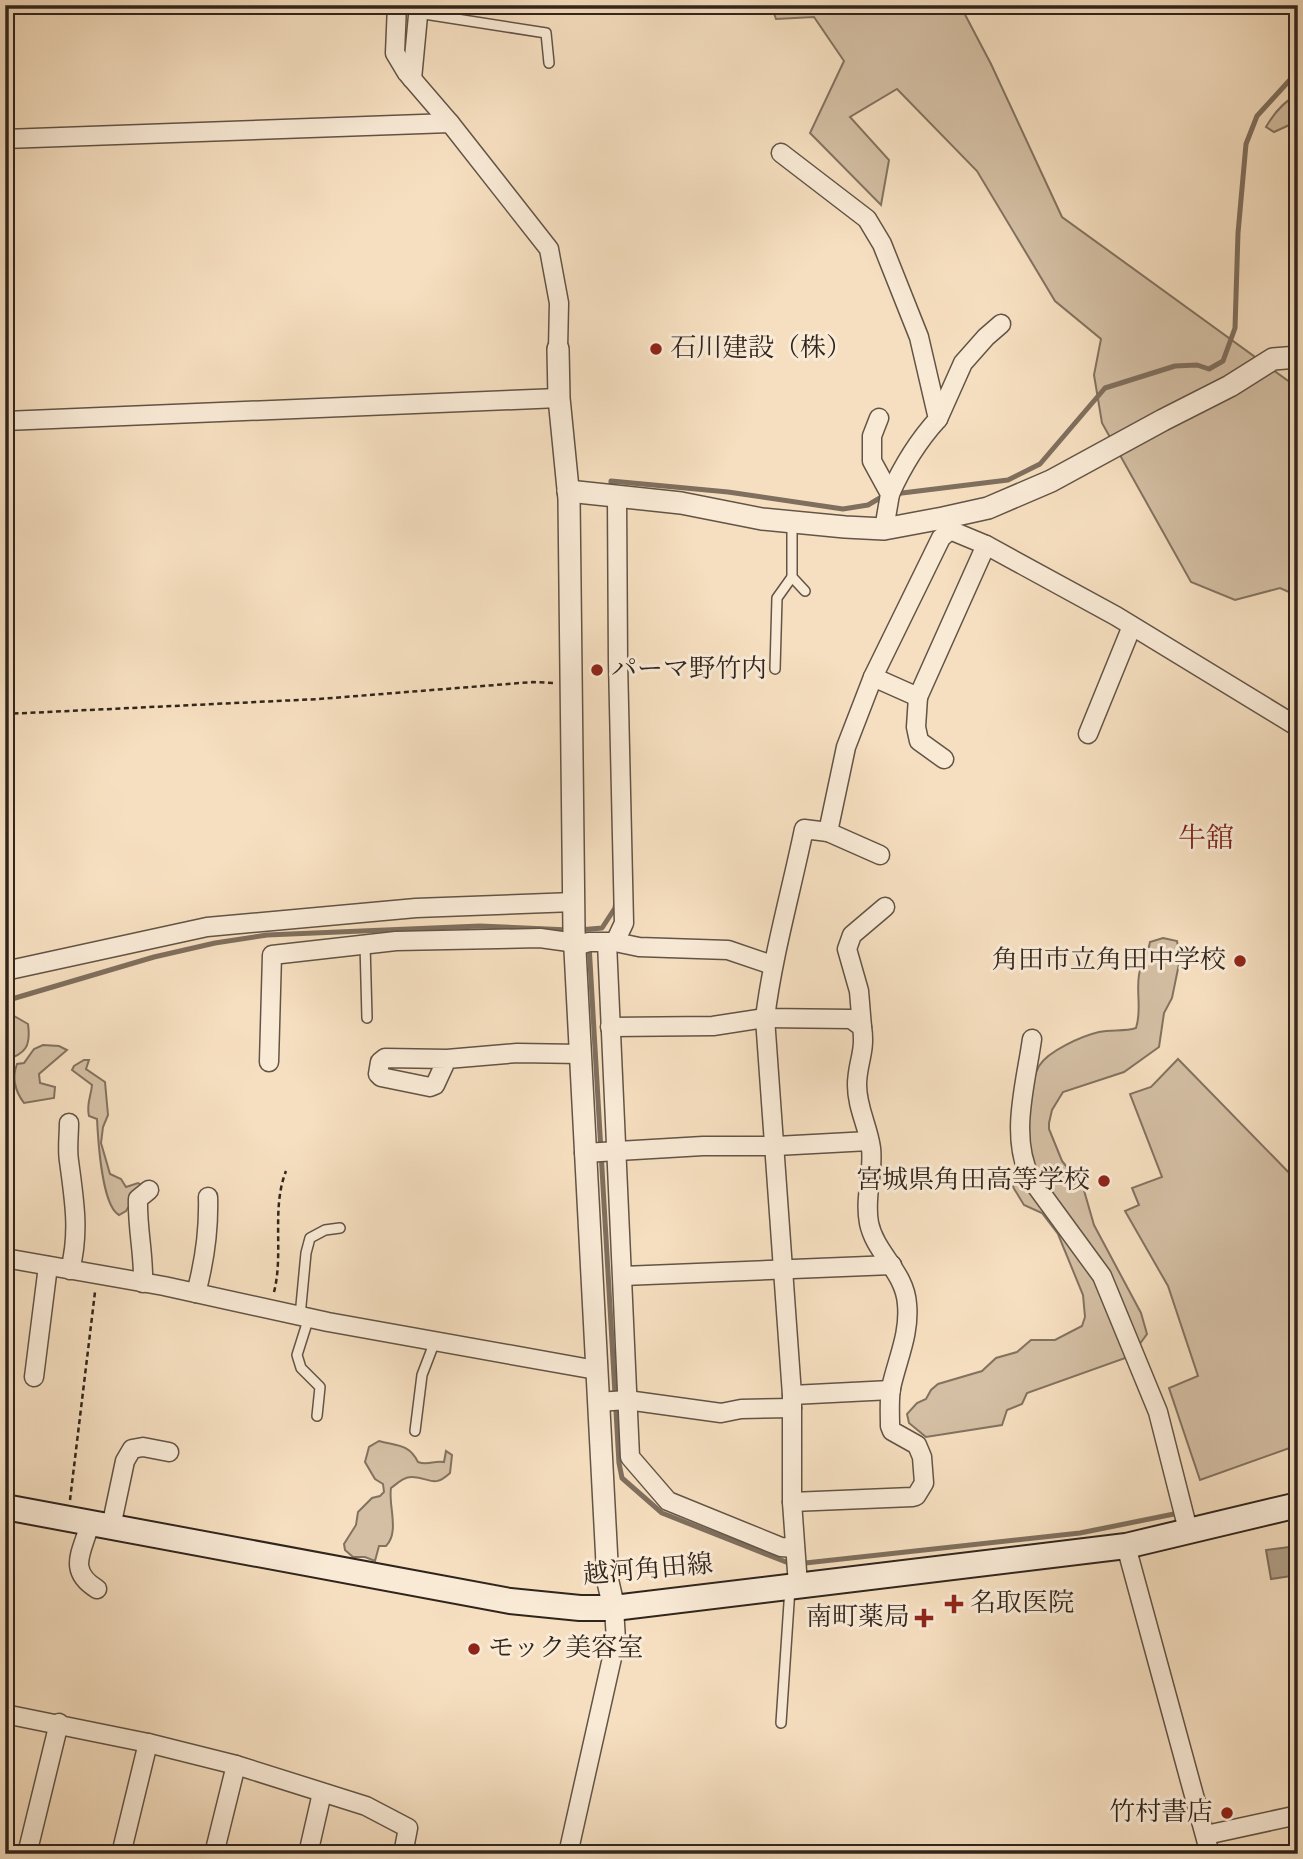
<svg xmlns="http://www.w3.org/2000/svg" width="1303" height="1859" viewBox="0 0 1303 1859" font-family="'Sorts Mill Goudy','Noto Serif JP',serif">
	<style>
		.green { fill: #d4bfa4; stroke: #827260; stroke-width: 2 }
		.water { fill: #b3a089; stroke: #7f6f5e; stroke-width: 2 }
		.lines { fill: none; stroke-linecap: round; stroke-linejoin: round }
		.stream { stroke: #7f6f5e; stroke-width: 5 }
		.service-casing { stroke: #625446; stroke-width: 12 }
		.minor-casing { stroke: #625446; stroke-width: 21 }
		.tertiary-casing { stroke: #625446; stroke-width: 24 }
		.secondary-casing { stroke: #30251d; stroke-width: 28 }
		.path { stroke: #30251d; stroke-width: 2.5; stroke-dasharray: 5 3.5; stroke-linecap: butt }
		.service { stroke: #f9ead6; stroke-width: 9 }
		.minor { stroke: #f9ead6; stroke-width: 18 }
		.tertiary { stroke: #f9ead6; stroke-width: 21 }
		.secondary { stroke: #f9ead6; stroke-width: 24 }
		.poi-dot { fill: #8f2418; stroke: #f9ead6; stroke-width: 2.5 }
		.labels { text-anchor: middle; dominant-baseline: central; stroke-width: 6; stroke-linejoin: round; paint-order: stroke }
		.poi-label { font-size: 26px; fill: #30251d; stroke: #f9ead6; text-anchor: start }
		.street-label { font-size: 26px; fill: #30251d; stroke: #f9ead6 }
		.neighbourhood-label { font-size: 28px; fill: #7a1f14; stroke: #f9ead6 }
	</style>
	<rect width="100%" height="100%" fill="#f6dfc0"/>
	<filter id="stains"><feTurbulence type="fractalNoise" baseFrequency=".00286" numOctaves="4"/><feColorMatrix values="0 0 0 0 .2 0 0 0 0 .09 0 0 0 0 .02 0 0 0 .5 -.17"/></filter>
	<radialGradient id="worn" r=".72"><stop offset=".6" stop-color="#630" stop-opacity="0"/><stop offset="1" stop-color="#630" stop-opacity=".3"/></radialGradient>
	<g class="green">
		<polygon points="771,5 960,5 991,64 1062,217 1298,388 1298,596 1280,588 1235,600 1191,582 1102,423 1094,375 1101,339 1055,301 977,171 897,89 850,117 889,160 881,205 810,133 844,61 814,17 776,19"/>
		<path d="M 1298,94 L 1298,121 L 1274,132 L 1266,127 C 1274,113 1283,102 1298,94 Z"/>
		<path d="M 1163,938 L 1177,941 L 1180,959 L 1172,998 L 1164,1013 L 1159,1047 L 1124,1072 L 1063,1092 L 1052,1110 L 1049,1123 L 1049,1129 L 1062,1161 L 1083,1187 L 1094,1225 L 1141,1313 L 1147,1334 L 1131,1356 L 1027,1393 L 1022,1404 L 1007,1410 L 1002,1425 L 926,1437 L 909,1423 L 907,1414 L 917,1403 L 926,1399 L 931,1390 L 938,1384 L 982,1371 L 996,1358 L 1017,1352 L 1031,1340 L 1055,1340 L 1082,1326 L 1085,1317 L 1083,1295 L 1058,1234 L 1042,1213 L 1024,1205 L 1013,1187 L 1020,1171 L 1031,1167 C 1034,1155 1027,1147 1027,1135 C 1027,1118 1030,1081 1039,1066 C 1048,1051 1082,1036 1099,1032 C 1112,1029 1124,1032 1136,1028 C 1142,1010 1136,993 1139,975 C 1140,966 1148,955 1150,942 Z"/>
		<path d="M 14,1016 L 28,1024 C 31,1046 26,1054 5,1060 L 5,1017 Z"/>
		<path d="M 43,1045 L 59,1046 L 67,1050 L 39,1074 L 40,1083 L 55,1087 L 54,1098 L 24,1103 C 15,1091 12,1077 17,1064 L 24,1063 L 34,1049 Z"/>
		<polygon points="1178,1059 1298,1182 1298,1445 1200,1480 1169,1388 1198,1376 1168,1286 1125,1211 1139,1205 1132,1188 1162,1177 1130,1094 1151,1087"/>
		<path d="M 84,1060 L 89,1060 L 86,1069 L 105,1082 L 108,1115 L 103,1127 L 101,1143 L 110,1174 L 121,1179 L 126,1187 L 138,1183 L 142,1185 L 126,1211 L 119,1215 C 102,1206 98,1139 97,1119 L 89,1116 C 86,1104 91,1097 92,1085 L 72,1070 L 74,1066 Z"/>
		<path d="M 379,1441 C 398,1446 409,1444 418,1462 C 428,1466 434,1460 444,1462 L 446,1451 L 452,1455 L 450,1473 C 433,1489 430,1477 412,1477 C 403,1477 398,1483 391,1488 C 388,1505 400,1532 386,1546 L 379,1546 L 375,1561 L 365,1557 L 353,1557 L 345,1550 L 344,1544 L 356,1525 L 358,1512 L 372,1498 L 380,1496 L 384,1492 L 383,1484 L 375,1479 L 365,1462 L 369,1447 Z"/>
	</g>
	<polygon class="water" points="1298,1546 1298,1575 1271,1579 1266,1550"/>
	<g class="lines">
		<g class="stream">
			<polyline points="611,490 611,481 728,492 843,509 868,505 885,495"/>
			<polyline points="894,494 1008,480 1040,464 1105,388 1175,366 1197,365 1209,369 1223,361 1235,328 1238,233 1246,144 1257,116 1298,71"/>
			<polyline points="579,930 602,928 615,908 616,902"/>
			<polyline points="589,944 619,1463 622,1478 662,1513 786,1562 796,1564 1080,1533 1174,1514"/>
			<polyline points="5,1001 154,957 215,943 267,935 480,926 569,930"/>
		</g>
		<g class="service-casing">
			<g id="service">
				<polyline points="418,13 546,33 549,63"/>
				<polyline points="792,522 792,577 805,591"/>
				<polyline points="775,669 777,598 792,577"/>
				<polyline points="365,944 367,1018"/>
				<polyline points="300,1316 306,1253 310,1238 325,1230 340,1228"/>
				<polyline points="309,1317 297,1355 301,1368 320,1387 317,1416"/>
				<polyline points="415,1431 422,1375 435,1341"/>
				<polyline points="781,1723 790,1588"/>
			</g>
		</g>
		<g class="minor-casing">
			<g id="minor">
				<polyline points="397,5 395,53 407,73 450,123"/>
				<polyline points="412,79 419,5"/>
				<polyline points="5,139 450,123 549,249 559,303 558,349"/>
				<path d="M 781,153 L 867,219 L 882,244 L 919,337 L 938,419 C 917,442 903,465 890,494"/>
				<polyline points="879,418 872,436 872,461 890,494 884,529"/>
				<polyline points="938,419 963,363 986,337 1001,324"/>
				<polyline points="5,421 559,398"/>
				<polyline points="945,521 950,530 986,545 1116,616 1298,727"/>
				<polyline points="873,677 918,697 986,545"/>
				<polyline points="918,697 916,727 919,741 944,759"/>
				<polyline points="1088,734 1132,626"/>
				<polyline points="828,832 880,855"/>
				<polyline points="615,942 639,947 728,950 772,965"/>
				<polyline points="607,943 630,1457 668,1501 781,1547 795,1548"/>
				<polyline points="575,946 589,942 615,942 624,923 618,662 617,497"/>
				<polyline points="5,971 207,927 416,908 574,902"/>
				<polyline points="610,1027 713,1026 765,1018 792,1395 792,1502 798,1585"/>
				<polyline points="862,1027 859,991 847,949 852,935 885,907"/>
				<path d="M 1032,1039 C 1026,1083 1009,1137 1031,1179 L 1102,1276 L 1158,1412 L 1188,1530"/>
				<polyline points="447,1059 435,1085 430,1087 381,1077 378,1074 380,1062 385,1058 447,1059 517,1053 581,1054"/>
				<polyline points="269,1062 272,955 396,941 540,938 576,943"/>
				<path d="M 69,1123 C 69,1136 67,1149 69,1161 C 74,1199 80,1232 70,1270"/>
				<polyline points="584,1153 703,1146 776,1146 869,1141"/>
				<polyline points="5,1258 164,1286 328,1322 596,1370"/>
				<polyline points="623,1276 892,1265"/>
				<path d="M 143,1283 C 144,1254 137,1228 138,1199 L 149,1190"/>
				<path d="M 196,1293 C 205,1260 209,1231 208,1197"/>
				<polyline points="34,1377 48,1266"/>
				<polyline points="792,1395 891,1390"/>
				<polyline points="598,1402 627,1400 721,1413 741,1409 792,1408"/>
				<path d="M 792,1502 L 912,1497 L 916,1496 L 924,1483 L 922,1457 L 917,1445 L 892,1431 L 890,1426 C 890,1414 889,1400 891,1388 C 897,1360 910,1334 907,1304 C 905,1272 875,1253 869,1223 C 864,1197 874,1173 871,1148 C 868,1126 857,1108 857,1085 C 857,1063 866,1052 862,1027 L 851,1019 L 765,1018 C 773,954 791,892 804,829 L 828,832 L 846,747 L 873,677 L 941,538 L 950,530"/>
				<path d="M 90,1523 C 83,1551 66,1570 97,1589"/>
				<polyline points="111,1527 125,1461 132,1449 143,1447 169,1452"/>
				<polyline points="1126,1546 1210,1854"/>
				<polyline points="5,1714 148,1743 236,1765 366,1806 408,1828 403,1854"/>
				<polyline points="1206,1835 1298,1815"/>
				<polyline points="27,1854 59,1723"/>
				<polyline points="121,1854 148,1743"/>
				<polyline points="214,1854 236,1765"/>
				<polyline points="308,1854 322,1793"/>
				<polyline points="568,1854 616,1640 614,1608"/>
			</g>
		</g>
		<g class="tertiary-casing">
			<g id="tertiary">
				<polyline points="558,349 559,398 569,499 574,931 608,1582 614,1608"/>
				<polyline points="568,491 681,503 762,519 845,527 884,529 943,518 988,508 1051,481 1163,420 1230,386 1273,359 1298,357"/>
			</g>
		</g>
		<g class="secondary-casing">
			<polyline id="secondary" points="5,1507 510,1601 580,1608 614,1608 1126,1546 1298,1505"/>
		</g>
		<g class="path">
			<polyline points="5,714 319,699 533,682 554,683"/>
			<path d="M 274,1292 C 284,1253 271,1209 286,1171"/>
			<polyline points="70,1500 95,1292"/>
		</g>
		<use href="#service" class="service"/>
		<use href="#minor" class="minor"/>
		<use href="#tertiary" class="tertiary"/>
		<use href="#secondary" class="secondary"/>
	</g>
	<g class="poi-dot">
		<circle cx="656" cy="349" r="7"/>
		<circle cx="597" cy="670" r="7"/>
		<circle cx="1240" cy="961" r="7"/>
		<circle cx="1104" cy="1181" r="7"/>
		<path d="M950.5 1593.5h7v7h7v7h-7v7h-7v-7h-7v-7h7z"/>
		<path d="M920.5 1607.5h7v7h7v7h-7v7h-7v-7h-7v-7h7z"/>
		<circle cx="474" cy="1649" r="7"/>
		<circle cx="1227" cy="1813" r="7"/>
	</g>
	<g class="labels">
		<g class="poi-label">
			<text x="670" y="349">石川建設（株）</text>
			<text x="611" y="670">パーマ野竹内</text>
			<text x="1226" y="961" text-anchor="end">角田市立角田中学校</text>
			<text x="1090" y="1181" text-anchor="end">宮城県角田高等学校</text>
			<text x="970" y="1604">名取医院</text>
			<text x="910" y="1618" text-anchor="end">南町薬局</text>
			<text x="488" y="1649">モック美容室</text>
			<text x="1213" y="1813" text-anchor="end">竹村書店</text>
		</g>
		<g class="street-label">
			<text transform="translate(648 1571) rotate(-5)">越河角田線</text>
		</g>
		<g class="neighbourhood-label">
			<text x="1206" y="840">牛舘</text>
		</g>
	</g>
	<rect width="1303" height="1859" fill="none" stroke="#f6dfc0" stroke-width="28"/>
	<rect x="7" y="7" width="1289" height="1845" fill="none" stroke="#30251d" stroke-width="3.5"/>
	<rect x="14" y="14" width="1275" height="1831" fill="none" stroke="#30251d" stroke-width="2"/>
	<rect width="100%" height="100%" filter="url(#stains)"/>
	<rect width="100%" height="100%" fill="url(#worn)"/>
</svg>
